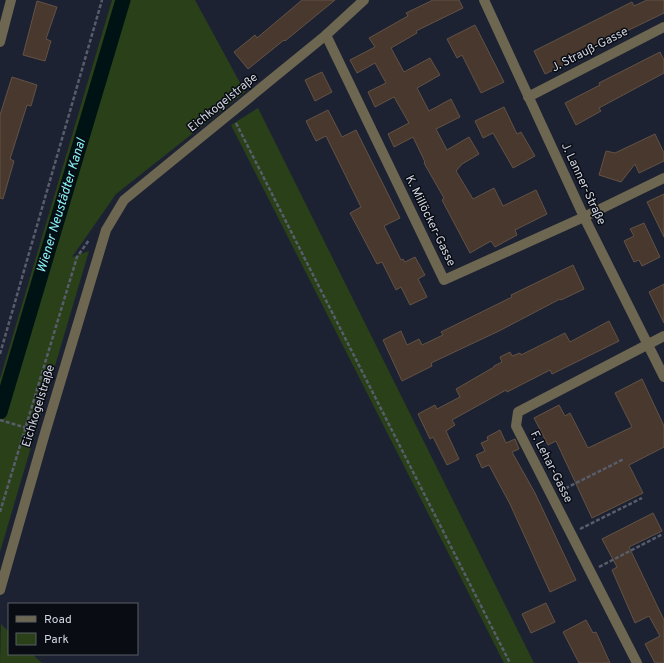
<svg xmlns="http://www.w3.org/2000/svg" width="664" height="663" viewBox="0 0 664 663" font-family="Overpass,sans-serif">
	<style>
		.green { fill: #294019 }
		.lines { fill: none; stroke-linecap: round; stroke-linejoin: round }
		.canal { stroke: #001314; stroke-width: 15 }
		.building { fill: #49382d; stroke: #635245 }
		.path { stroke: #575d6b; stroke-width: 2.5; stroke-dasharray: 4 2; stroke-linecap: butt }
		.minor { stroke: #6d6651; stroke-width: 10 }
		.labels { text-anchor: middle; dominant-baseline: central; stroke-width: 3; stroke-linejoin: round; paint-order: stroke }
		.street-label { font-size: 12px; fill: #d1d5e0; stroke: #090c13 }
		.water-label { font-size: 13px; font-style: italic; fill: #86f6f7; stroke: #090c13 }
	</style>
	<rect width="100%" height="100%" fill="#1c2232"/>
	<g class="green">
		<polygon points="112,0 195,0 245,92 116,194 72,257 89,251 0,552 0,379"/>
		<polygon points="258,108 534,663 504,663 231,125"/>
		<polygon points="1,624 9,632 9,654 32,654 42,663 0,663"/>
	</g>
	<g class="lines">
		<polyline class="canal" points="0,412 123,0"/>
	</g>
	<g class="building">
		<polygon points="302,0 335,0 285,41 284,40 248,69 234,52 255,35 257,38"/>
		<polygon points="433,0 459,0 463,8 416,31 417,33 391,48 404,72 430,58 440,75 417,88 429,111 451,99 460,117 436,129 447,150 469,137 479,154 462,164 456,171 473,199 494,188 503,206 536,190 547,214 515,230 517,235 495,247 491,241 470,253 442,200 444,198 424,163 425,162 413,137 394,147 388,134 409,123 394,97 375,107 368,92 386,83 375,63 357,73 350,60 375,47 369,38 408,16 406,13"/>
		<polygon points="647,0 664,0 664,13 571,58 572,61 545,74 534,51 632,2 634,6"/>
		<polygon points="37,1 57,7 46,39 51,41 45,61 23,55"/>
		<polygon points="475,25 504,82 481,93 462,55 457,58 447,39"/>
		<polygon points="660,52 664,60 664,73 599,108 601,111 576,125 565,103 600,85 599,83"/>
		<polygon points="322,72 332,92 315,101 305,80"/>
		<polygon points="12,77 37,85 31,106 27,105 10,159 14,161 3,199 0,198 0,115"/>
		<polygon points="504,107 517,134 521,132 535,156 513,168 493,133 483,138 475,121"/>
		<polygon points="328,110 342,137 356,130 400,218 384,226 401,260 403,259 405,262 415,257 425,275 418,279 427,297 410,305 401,287 396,290 382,262 377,264 350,213 361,207 326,136 316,141 306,121"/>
		<polygon points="655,134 664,153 664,161 639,173 635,164 621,182 599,175 606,151 615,153"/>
		<polygon points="664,194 664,237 647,202"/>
		<polygon points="644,223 660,257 642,266 639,260 634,262 624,241 634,236 630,229"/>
		<polygon points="573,265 584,289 561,300 560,299 499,331 431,363 432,366 402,381 383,340 401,331 407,345 419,339 422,345 443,335 441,332 512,297 511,295"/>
		<polygon points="664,284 664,323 649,292"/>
		<polygon points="609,321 619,341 552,374 550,370 507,392 506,390 452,420 455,425 446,431 459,459 447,465 433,437 430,439 418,414 435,405 437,409 460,397 456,389 494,367 494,366 502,362 500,357 510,352 512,356 520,353 521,355 565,333 570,342"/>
		<polygon points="642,379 664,426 664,447 629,465 643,493 592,518 556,441 548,445 534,418 559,405 565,416 570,413 588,448 632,427 615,393"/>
		<polygon points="500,430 506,443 515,439 519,449 512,452 535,493 576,580 550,592 510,504 489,465 482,468 476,455 485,451 481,443 488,440 487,437"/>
		<polygon points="653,513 662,531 629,547 664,620 664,663 655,663 645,644 660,636 649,616 635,623 612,570 617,567 602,539"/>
		<polygon points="546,603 555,622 531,633 522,614"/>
		<polygon points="586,620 593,633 596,632 610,663 579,663 563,632"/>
	</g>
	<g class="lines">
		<g class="path">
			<polyline points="236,123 510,663"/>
			<polyline points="0,354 102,0"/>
			<polyline points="0,420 34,430"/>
			<polyline points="560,491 624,459"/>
			<polyline points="0,512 77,257 89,240"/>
			<polyline points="580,529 642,498"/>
			<polyline points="599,567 663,534"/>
		</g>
		<g class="minor">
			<polyline points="484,0 584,217 664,377"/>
			<polyline points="326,35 444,280 584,217 664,178"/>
			<polyline points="0,42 11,0"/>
			<polyline points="528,97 664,27"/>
			<polyline points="0,590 45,433 106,230 124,200 326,35 364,0"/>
			<polyline points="637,663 516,426 518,412 664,336"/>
		</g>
	</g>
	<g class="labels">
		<g class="street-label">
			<text transform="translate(590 50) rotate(-27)">J. Strauß-Gasse</text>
			<text transform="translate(223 103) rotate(-39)">Eichkogelstraße</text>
			<text transform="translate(583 184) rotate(65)">J. Lanner-Straße</text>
			<text transform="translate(430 221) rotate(64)">K. Millöcker-Gasse</text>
			<text transform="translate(39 406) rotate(-73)">Eichkogelstraße</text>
			<text transform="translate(551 467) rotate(63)">F. Lehar-Gasse</text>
		</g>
		<g class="water-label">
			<text transform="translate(62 206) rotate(-73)">Wiener Neustädter Kanal</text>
		</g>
	</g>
	<rect x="8" y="603" width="130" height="52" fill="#090c13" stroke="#595c65"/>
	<rect x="16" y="616" width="20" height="6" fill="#6d6651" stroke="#595c65"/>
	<text x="44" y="623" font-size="12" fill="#d1d5e0">Road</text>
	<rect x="16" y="633" width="20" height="12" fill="#294019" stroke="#595c65"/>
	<text x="44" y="643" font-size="12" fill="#d1d5e0">Park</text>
</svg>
